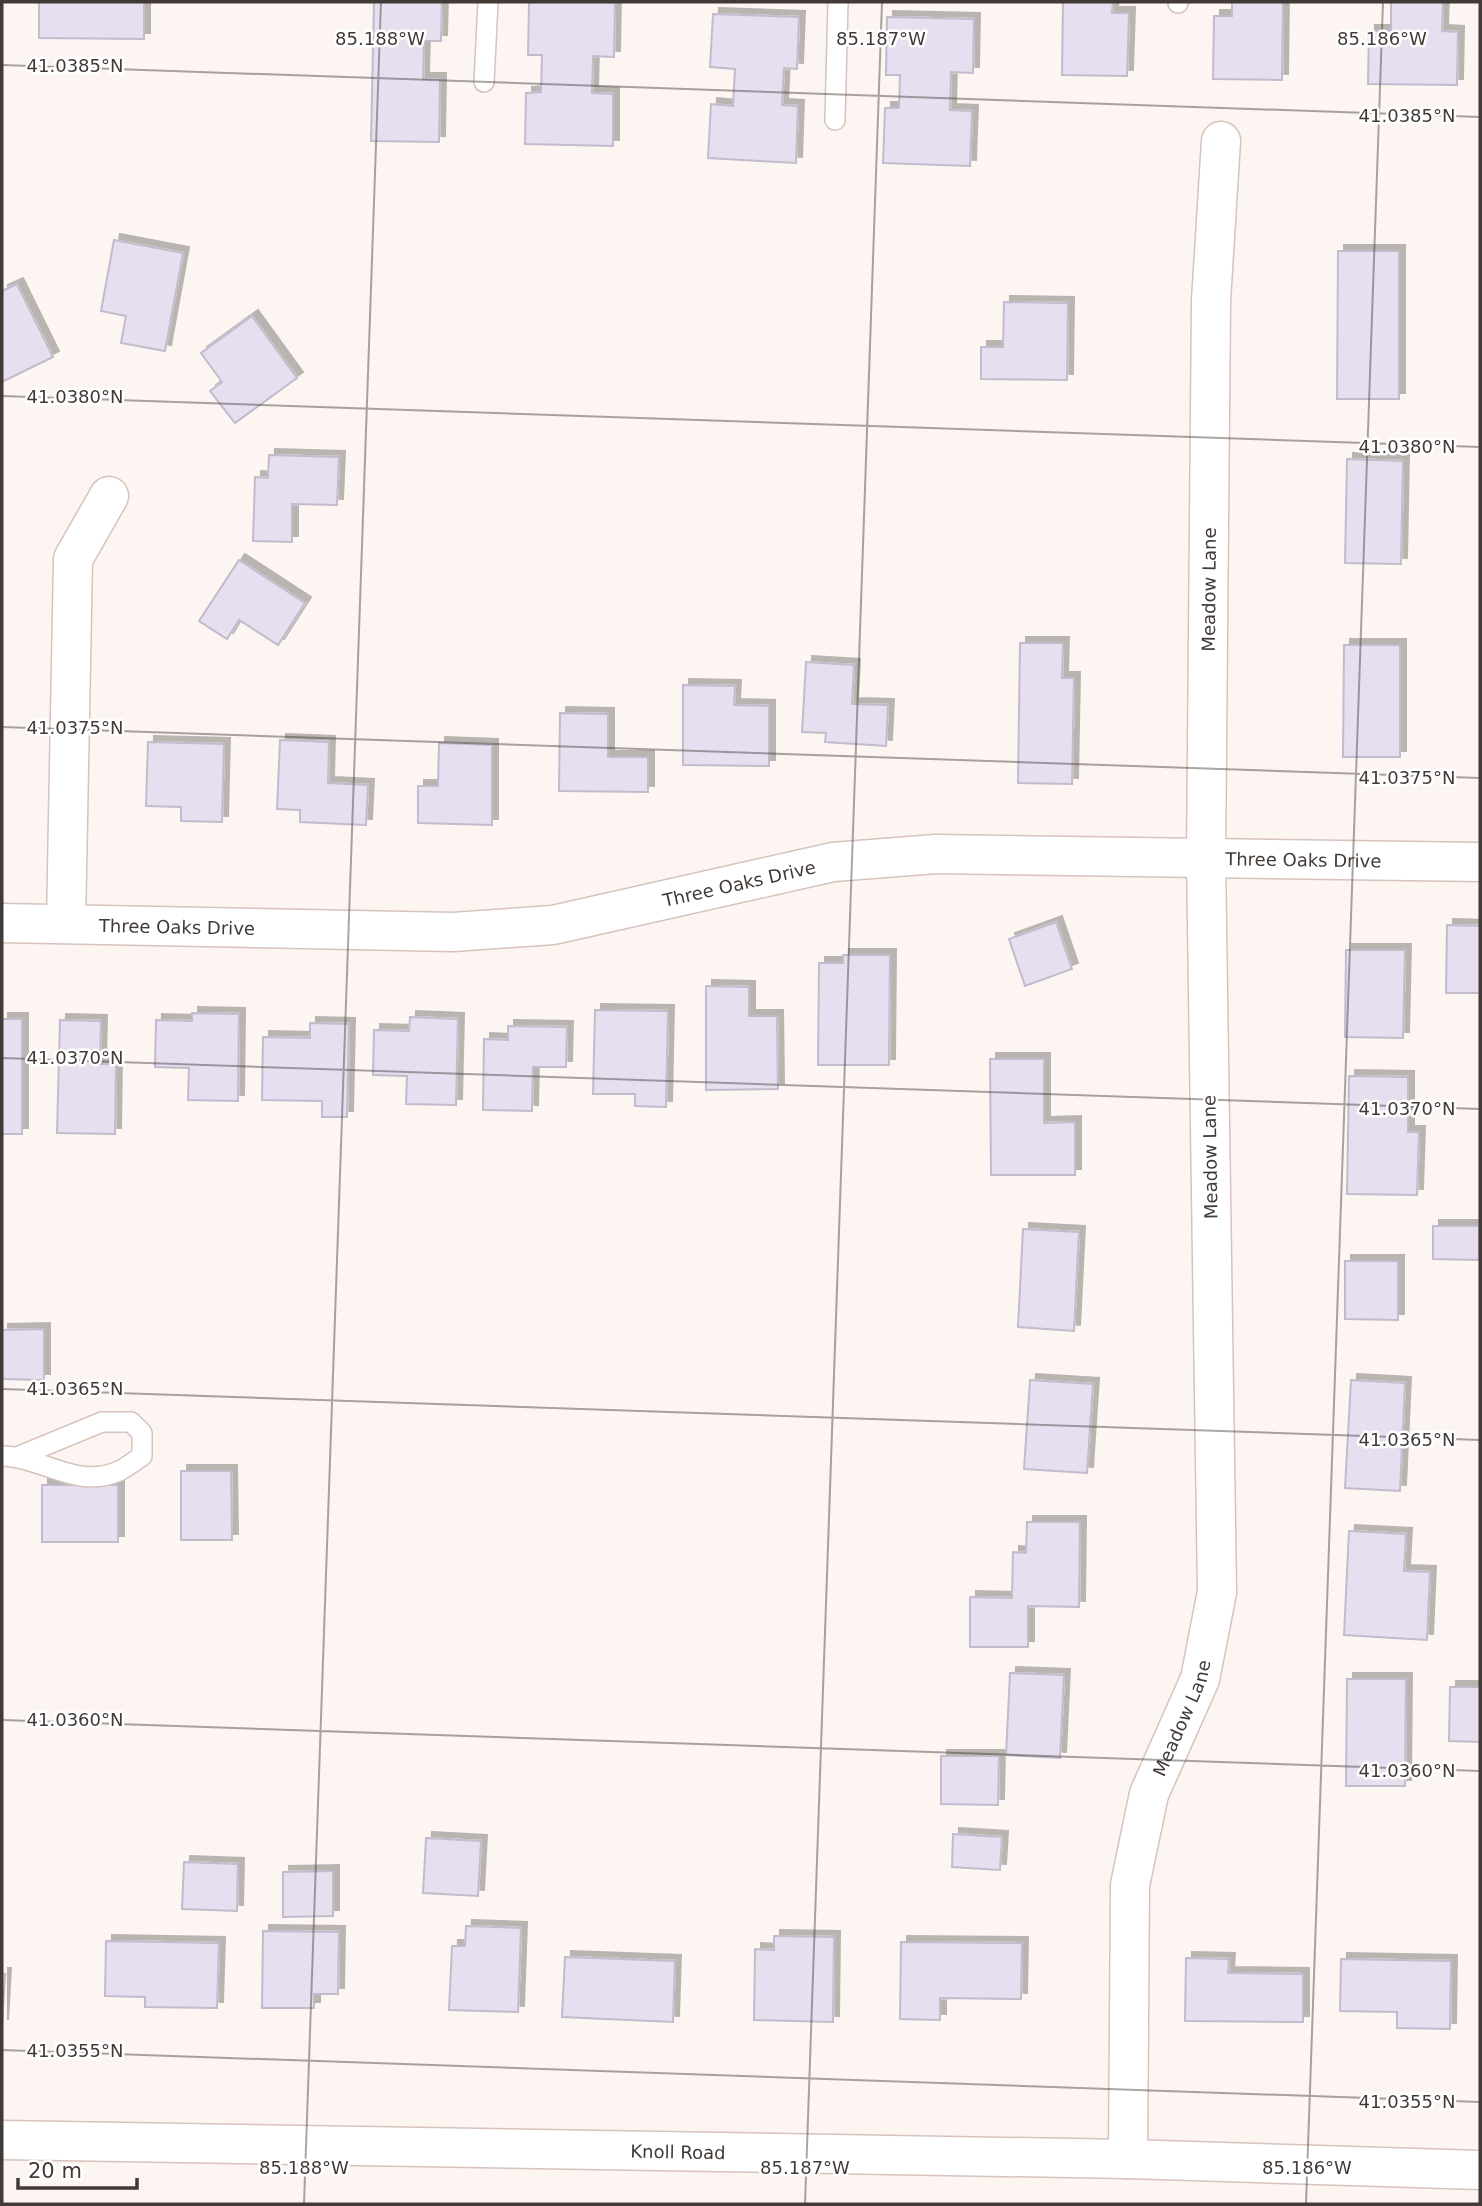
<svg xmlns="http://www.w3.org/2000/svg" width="1482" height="2206" viewBox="0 0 1482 2206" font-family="'DejaVu Sans',sans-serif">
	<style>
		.building { fill: #e7dff0; stroke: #c2bbcb; stroke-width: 2; filter: url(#shadow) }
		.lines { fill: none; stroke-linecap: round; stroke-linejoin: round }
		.service-casing { stroke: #d6c3bb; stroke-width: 22 }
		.minor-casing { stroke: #d6c3bb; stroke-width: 41 }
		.service { stroke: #fff; stroke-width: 19 }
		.minor { stroke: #fff; stroke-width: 38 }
		.ticks { fill: none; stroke: #413a36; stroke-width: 2; stroke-opacity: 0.45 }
		.labels { text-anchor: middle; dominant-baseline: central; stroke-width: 5; stroke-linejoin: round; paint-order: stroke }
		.street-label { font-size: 18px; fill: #413a36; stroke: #fff }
		.ticks-label { font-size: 18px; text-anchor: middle; fill: #413a36; stroke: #fff; stroke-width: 5; stroke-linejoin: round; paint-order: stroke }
	</style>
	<defs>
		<filter id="shadow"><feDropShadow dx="6" dy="-6" stdDeviation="0" flood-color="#0004"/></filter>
	</defs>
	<rect width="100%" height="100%" fill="#fdf5f2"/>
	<g class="building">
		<polygon points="39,2 144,2 144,39 39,38"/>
		<polygon points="374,2 442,2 441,41 424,41 423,79 440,79 439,142 371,141"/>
		<polygon points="529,2 615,2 614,57 593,56 592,93 613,94 613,146 525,144 526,93 541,92 542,55 528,55"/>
		<polygon points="1063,2 1113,2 1112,13 1129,13 1127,76 1062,75"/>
		<polygon points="1232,2 1283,2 1282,80 1213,79 1214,16 1232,16"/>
		<polygon points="1391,2 1443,2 1442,31 1458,32 1457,85 1368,84 1369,31 1391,31"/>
		<polygon points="713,14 799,17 797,69 784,68 782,105 798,106 796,163 708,158 711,104 733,106 735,69 710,67"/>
		<polygon points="887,17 974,19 973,73 951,72 950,110 972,111 970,166 883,163 885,108 899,108 900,75 886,75"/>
		<polygon points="114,240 183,253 165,351 121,343 126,316 101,311"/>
		<polygon points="1338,251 1399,251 1399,399 1337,399"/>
		<polygon points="17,284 53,357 2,382 2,291"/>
		<polygon points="1004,302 1068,303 1067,380 981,379 981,347 1003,347"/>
		<polygon points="252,316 297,378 235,423 210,391 222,382 201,353"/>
		<polygon points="269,455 339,457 337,505 292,504 292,542 253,541 255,477 268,478"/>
		<polygon points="1347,459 1403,461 1401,564 1345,563"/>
		<polygon points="239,560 305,603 278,645 239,620 227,639 199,621"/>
		<polygon points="1020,643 1063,643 1062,678 1074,678 1072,784 1018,783"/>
		<polygon points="1344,645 1400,645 1400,757 1343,757"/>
		<polygon points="806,662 854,665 852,704 888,705 886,746 825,742 826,733 802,732"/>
		<polygon points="683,685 735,686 734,705 769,706 769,766 683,765"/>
		<polygon points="560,713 608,714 608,757 648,757 648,792 559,791"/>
		<polygon points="280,740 329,742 328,783 368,785 366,825 300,822 300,810 277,809"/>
		<polygon points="148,742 224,744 222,822 181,821 181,807 146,806"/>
		<polygon points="439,743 492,745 492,825 418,823 418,786 438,786"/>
		<polygon points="1056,922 1072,969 1025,986 1009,939"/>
		<polygon points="1447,925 1480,926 1480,993 1446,993"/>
		<polygon points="1346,950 1405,950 1403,1038 1345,1037"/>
		<polygon points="843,955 890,955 889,1065 818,1065 819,963 843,963"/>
		<polygon points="706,986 749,987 749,1016 777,1016 778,1089 706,1090"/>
		<polygon points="595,1010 668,1011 666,1107 635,1106 635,1094 593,1094"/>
		<polygon points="192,1013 239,1014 238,1101 188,1100 189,1068 155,1067 156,1020 192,1021"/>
		<polygon points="410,1017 458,1019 456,1105 406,1104 407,1076 373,1075 374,1030 409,1031"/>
		<rect x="2" y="1019" width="20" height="115"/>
		<polygon points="60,1020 101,1021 100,1064 116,1064 115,1134 57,1133"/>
		<polygon points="310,1023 349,1024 347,1117 322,1117 322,1101 262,1100 263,1037 310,1038"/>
		<polygon points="508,1026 567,1027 566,1067 533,1067 532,1111 483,1110 484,1039 508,1040"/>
		<polygon points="990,1059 1044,1059 1044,1123 1075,1122 1075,1175 991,1175"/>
		<polygon points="1349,1076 1408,1077 1408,1132 1419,1132 1417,1195 1347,1194"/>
		<polygon points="1433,1226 1479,1226 1479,1260 1433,1259"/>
		<polygon points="1023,1229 1079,1232 1074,1331 1018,1327"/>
		<polygon points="1345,1261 1398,1261 1398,1320 1345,1319"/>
		<polygon points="44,1329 44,1380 2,1379 2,1330"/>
		<polygon points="1030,1380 1093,1384 1087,1473 1024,1469"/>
		<polygon points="1351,1380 1405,1383 1400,1491 1345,1488"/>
		<polygon points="181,1471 231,1471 232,1540 181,1540"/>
		<rect x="42" y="1485" width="76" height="57"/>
		<polygon points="1027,1522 1080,1522 1079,1607 1028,1606 1028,1647 970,1647 970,1597 1012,1598 1013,1552 1026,1553"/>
		<polygon points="1349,1531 1406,1534 1404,1571 1430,1572 1427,1640 1344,1635"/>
		<polygon points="1010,1673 1064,1675 1060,1758 1006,1755"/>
		<polygon points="1347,1679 1406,1679 1405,1786 1346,1786"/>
		<polygon points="1450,1687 1480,1687 1480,1742 1449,1741"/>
		<polygon points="941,1756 999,1756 998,1805 941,1804"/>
		<polygon points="953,1834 1002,1837 1000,1870 952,1867"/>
		<polygon points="426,1838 481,1841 478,1896 423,1893"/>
		<polygon points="184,1862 238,1864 237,1911 182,1909"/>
		<polygon points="333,1871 333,1916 283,1917 283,1872"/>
		<polygon points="466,1926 521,1928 518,2012 449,2010 452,1946 465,1946"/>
		<polygon points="263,1931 339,1932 338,1994 314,1994 314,2008 262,2008"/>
		<polygon points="774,1936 834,1937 833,2022 754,2020 755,1949 774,1950"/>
		<polygon points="106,1941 219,1943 217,2008 145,2007 145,1997 105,1996"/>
		<polygon points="901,1942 1022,1943 1021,1999 940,1998 940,2020 900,2019"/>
		<polygon points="565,1957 675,1961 673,2022 562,2017"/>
		<polygon points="1186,1958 1229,1959 1228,1973 1303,1974 1303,2022 1185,2021"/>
		<polygon points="1341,1959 1451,1961 1450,2029 1397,2028 1397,2012 1340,2011"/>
		<polygon points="2,1974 5,1974 2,2026"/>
	</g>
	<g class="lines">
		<g class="service-casing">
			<g id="service">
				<polyline points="1178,3 1178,2"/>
				<polyline points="484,82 488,2"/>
				<polyline points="835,120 838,2"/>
				<path d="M 2,1456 C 43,1457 77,1490 119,1471 C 127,1467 135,1461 142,1456 L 142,1433 L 131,1422 L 102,1422 L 17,1457"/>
			</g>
		</g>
		<g class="minor-casing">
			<g id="minor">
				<path id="s1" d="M 2,923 L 453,932 L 553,925 L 833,862 L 936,854 L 1480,862"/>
				<polyline points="66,924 73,559 109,496"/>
				<path id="s2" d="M 2,2140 L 1128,2159 L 1480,2170"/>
				<path id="s3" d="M 1128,2159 L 1130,1885 L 1149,1794 L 1200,1679 L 1217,1592 L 1206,858 L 1211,301 L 1221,141"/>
			</g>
		</g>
		<use href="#service" class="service"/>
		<use href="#minor" class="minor"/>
	</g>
	<path class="ticks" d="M 2,65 L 1480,117M 2,396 L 1480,447M 2,727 L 1480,778M 2,1058 L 1480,1109M 2,1389 L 1480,1440M 2,1720 L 1480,1771M 2,2050 L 1480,2102M 304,2204 L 381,2M 805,2204 L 882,2M 1306,2204 L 1383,2"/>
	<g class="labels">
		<g class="street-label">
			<text stroke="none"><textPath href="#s3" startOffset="1584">Meadow Lane</textPath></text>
			<text stroke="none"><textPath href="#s1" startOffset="1309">Three Oaks Drive</textPath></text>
			<text stroke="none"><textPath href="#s1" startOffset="742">Three Oaks Drive</textPath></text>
			<text stroke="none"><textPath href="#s1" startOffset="175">Three Oaks Drive</textPath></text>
			<text transform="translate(1210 1157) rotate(-91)">Meadow Lane</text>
			<text stroke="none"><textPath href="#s3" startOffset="450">Meadow Lane</textPath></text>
			<text stroke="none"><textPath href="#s2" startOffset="676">Knoll Road</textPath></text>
		</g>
	</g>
	<g class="ticks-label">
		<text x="380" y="45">85.188°W</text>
		<text x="881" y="45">85.187°W</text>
		<text x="1382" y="45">85.186°W</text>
		<text x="75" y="72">41.0385°N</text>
		<text x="1407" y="122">41.0385°N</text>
		<text x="75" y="403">41.0380°N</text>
		<text x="1407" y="453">41.0380°N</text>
		<text x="75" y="734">41.0375°N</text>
		<text x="1407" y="784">41.0375°N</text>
		<text x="75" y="1064">41.0370°N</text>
		<text x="1407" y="1115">41.0370°N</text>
		<text x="75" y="1395">41.0365°N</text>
		<text x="1407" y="1446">41.0365°N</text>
		<text x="75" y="1726">41.0360°N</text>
		<text x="1407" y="1777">41.0360°N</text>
		<text x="75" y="2057">41.0355°N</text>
		<text x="1407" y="2108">41.0355°N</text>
		<text x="304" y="2174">85.188°W</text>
		<text x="805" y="2174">85.187°W</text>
		<text x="1307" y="2174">85.186°W</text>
	</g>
	<rect width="1482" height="2206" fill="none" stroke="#413a36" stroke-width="7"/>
	<path d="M18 2178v10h119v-10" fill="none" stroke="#413a36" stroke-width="3.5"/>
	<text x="28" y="2178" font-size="21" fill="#413a36" stroke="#ffffff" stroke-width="5" paint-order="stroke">20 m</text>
</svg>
